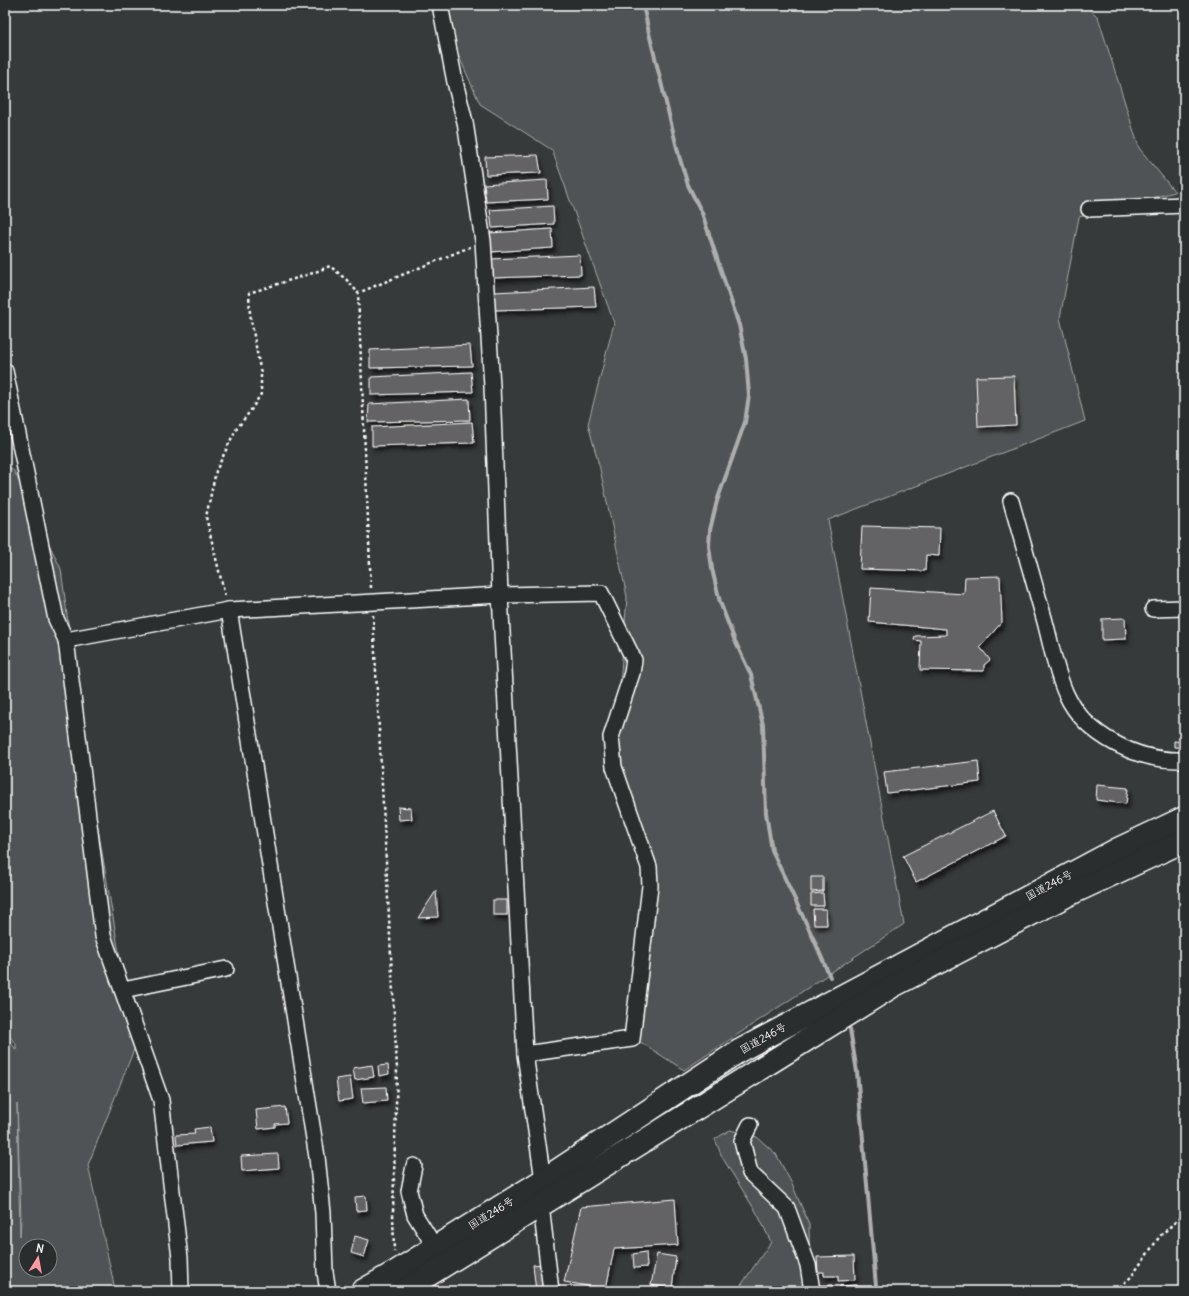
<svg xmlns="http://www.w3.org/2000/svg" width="1189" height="1296" viewBox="0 0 1189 1296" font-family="Delius,'Klee One',sans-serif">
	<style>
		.green { fill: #505354; stroke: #a8a9aa; fill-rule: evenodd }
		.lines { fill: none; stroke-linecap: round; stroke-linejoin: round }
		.stream { stroke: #adaeaf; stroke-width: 4 }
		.building { fill: #636465; stroke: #fff; filter: url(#shadow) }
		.minor-casing { stroke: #fff; stroke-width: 18 }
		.highway-casing { stroke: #fff; stroke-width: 25 }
		.path { stroke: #fff; stroke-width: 2.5; stroke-dasharray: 3 3; stroke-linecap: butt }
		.minor { stroke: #2a2d2e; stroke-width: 15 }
		.highway { stroke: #2a2d2e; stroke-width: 22 }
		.labels { text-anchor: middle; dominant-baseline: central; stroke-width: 3.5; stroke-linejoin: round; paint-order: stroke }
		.street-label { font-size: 11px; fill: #fff; stroke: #2a2d2e }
	</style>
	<defs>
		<filter id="shadow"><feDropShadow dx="2.5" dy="4.5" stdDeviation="2" flood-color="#0009"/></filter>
	</defs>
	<rect width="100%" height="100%" fill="#373a3b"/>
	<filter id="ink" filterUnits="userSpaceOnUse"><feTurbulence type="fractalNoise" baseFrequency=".025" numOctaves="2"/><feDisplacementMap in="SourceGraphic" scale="8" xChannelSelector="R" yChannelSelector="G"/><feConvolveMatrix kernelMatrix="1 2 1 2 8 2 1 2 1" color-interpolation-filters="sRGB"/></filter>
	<g filter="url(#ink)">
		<g class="green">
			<polygon points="441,5 1085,5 1098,17 1139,148 1175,192 1079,217 1060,318 1085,421 828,520 904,924 684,1070 634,1038 649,880 615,747 627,597 600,469 588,424 614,323 552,150 480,104 443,20"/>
			<path d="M 5,464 L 14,471 L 61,569 L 85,752 L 135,1047 L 88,1165 L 114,1285 L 114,1291 L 5,1291 L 5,1033 L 16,1050 L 16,1044 L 5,1031 ZM 17,1104 L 21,1219 L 20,1236 ZM 26,1246 L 50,1246 L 50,1270 L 26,1270 Z"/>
			<polygon points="730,1130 757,1137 776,1154 791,1182 809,1224 810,1291 737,1291 771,1242 758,1215 722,1157 715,1139"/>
		</g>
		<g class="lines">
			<g class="stream">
				<polyline points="643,5 649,33 679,156 688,185 702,213 739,325 746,359 749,395 745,422 717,501 710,530 709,546 712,569 720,602 735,641 751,675 763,725 766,813 772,851 815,942 830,977"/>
				<polyline points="850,1029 857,1072 876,1286 878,1291"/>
			</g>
		</g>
		<g class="building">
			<polygon points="538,155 541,173 486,175 485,157"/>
			<polygon points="547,180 548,199 486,202 484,184"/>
			<polygon points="553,206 554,224 492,228 490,210"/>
			<polygon points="552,229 553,248 490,252 489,233"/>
			<polygon points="580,255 581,275 492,278 491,259"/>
			<polygon points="594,287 596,307 494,310 494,292"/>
			<polygon points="470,345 472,366 370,368 370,350"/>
			<polygon points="471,372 473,392 371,395 371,377"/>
			<polygon points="1014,376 1016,425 978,427 976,377"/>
			<polygon points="469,399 470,420 368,422 369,404"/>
			<polygon points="472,422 474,443 372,446 372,427"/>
			<polygon points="862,526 940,528 939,556 926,555 925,571 860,569"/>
			<polygon points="1000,576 1002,622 980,647 990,660 984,665 984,671 920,670 921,641 914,640 915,636 946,635 946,629 869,622 871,588 964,594 965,577"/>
			<polygon points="1125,618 1126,639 1102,640 1102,619"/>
			<polygon points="1174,741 1184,742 1184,748 1174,747"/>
			<polygon points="978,761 980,782 887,793 884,772"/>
			<polygon points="1097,785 1128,788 1126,804 1096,800"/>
			<polygon points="398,807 411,808 412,819 399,820"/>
			<polygon points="993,811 1006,836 916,882 903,856"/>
			<polygon points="811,877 823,877 823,891 811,892"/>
			<polygon points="436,891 438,917 418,918"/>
			<polygon points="823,893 824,906 811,906 811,894"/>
			<rect x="493" y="900" width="14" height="15"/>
			<polygon points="813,909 826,909 827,925 814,925"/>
			<polygon points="372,1065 374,1077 355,1080 353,1068"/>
			<polygon points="388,1065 389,1074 379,1076 378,1066"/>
			<polygon points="350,1077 353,1099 339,1101 336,1079"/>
			<polygon points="386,1087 387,1101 363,1103 361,1088"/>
			<polygon points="285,1107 287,1123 275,1124 275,1127 258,1129 256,1110"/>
			<polygon points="210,1127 212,1142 177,1145 176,1135 195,1134 194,1129"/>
			<polygon points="278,1154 279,1168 242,1171 241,1156"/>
			<polygon points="366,1196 367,1210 356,1211 355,1197"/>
			<polygon points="675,1199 678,1245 614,1249 606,1289 564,1282 581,1207"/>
			<polygon points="355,1236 369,1240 364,1257 351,1253"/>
			<polygon points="646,1252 647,1267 634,1268 633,1254"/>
			<polygon points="657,1254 676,1257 672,1288 651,1285"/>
			<polygon points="854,1256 855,1280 838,1281 838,1276 824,1276 824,1272 818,1272 817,1257"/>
			<polygon points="543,1264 546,1291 536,1291 533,1265"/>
			<polygon points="816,1285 832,1285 833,1291 816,1291"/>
			<polygon points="857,1285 857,1291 840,1291 840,1286"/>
		</g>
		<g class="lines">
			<g class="minor-casing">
				<g id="minor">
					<polyline points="440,5 455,82 465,122 483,241 492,386 500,595 525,1054 543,1180 541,1205 551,1291"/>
					<polyline points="1089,209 1184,205"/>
					<polyline points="5,371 56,619 66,640 229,610 500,595 601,593 634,660 632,673 611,737 614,767 649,867 650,886 632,1039 525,1054"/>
					<path d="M 1011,501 C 1022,540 1033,579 1044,618 C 1051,643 1055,670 1066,694 C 1085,736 1139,762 1184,760"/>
					<polyline points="1153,609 1184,608"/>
					<polyline points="229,610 317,1157 323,1213 325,1272 328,1291"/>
					<polyline points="66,640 103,936 161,1100 180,1258 181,1291"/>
					<polyline points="123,990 226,969"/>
					<polyline points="750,1125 742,1141 750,1173 787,1208 808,1265 812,1291"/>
					<polyline points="414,1166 409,1191 415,1215 435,1247"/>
				</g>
			</g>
			<g class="highway-casing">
				<g id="highway">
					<polyline points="362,1291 395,1272 543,1180 739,1051 1118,849 1184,818"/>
					<polyline points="403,1291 893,986 1070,894 1184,841"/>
				</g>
			</g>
			<g class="path">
				<polyline points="371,588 358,293 470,247"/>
				<polyline points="225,596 206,517 216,471 235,431 251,410 261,394 261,374 250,314 249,293 313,273 330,266 349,282 358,293"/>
				<polyline points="373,615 397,1069 393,1212 394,1252"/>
				<polyline points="1115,1291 1131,1277 1160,1236 1184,1214"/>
			</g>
			<use href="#minor" class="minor"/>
			<use href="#highway" class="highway"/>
		</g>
	</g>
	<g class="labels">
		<g class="street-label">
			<text transform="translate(1049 885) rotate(-28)">国道246号</text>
			<text transform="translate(763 1038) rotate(-29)">国道246号</text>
			<text transform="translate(491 1213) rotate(-32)">国道246号</text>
		</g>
	</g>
	<rect width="1189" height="1296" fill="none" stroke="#2a2d2e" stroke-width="20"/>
	<rect x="10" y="10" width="1169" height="1276" fill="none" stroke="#fff" stroke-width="1.5" filter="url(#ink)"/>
	<g transform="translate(38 1258) rotate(11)"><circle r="19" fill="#2a2d2e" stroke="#7f8182"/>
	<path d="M0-3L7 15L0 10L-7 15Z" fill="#ff9aa2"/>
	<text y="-6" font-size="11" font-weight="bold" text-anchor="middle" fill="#ffffff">N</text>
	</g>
</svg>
